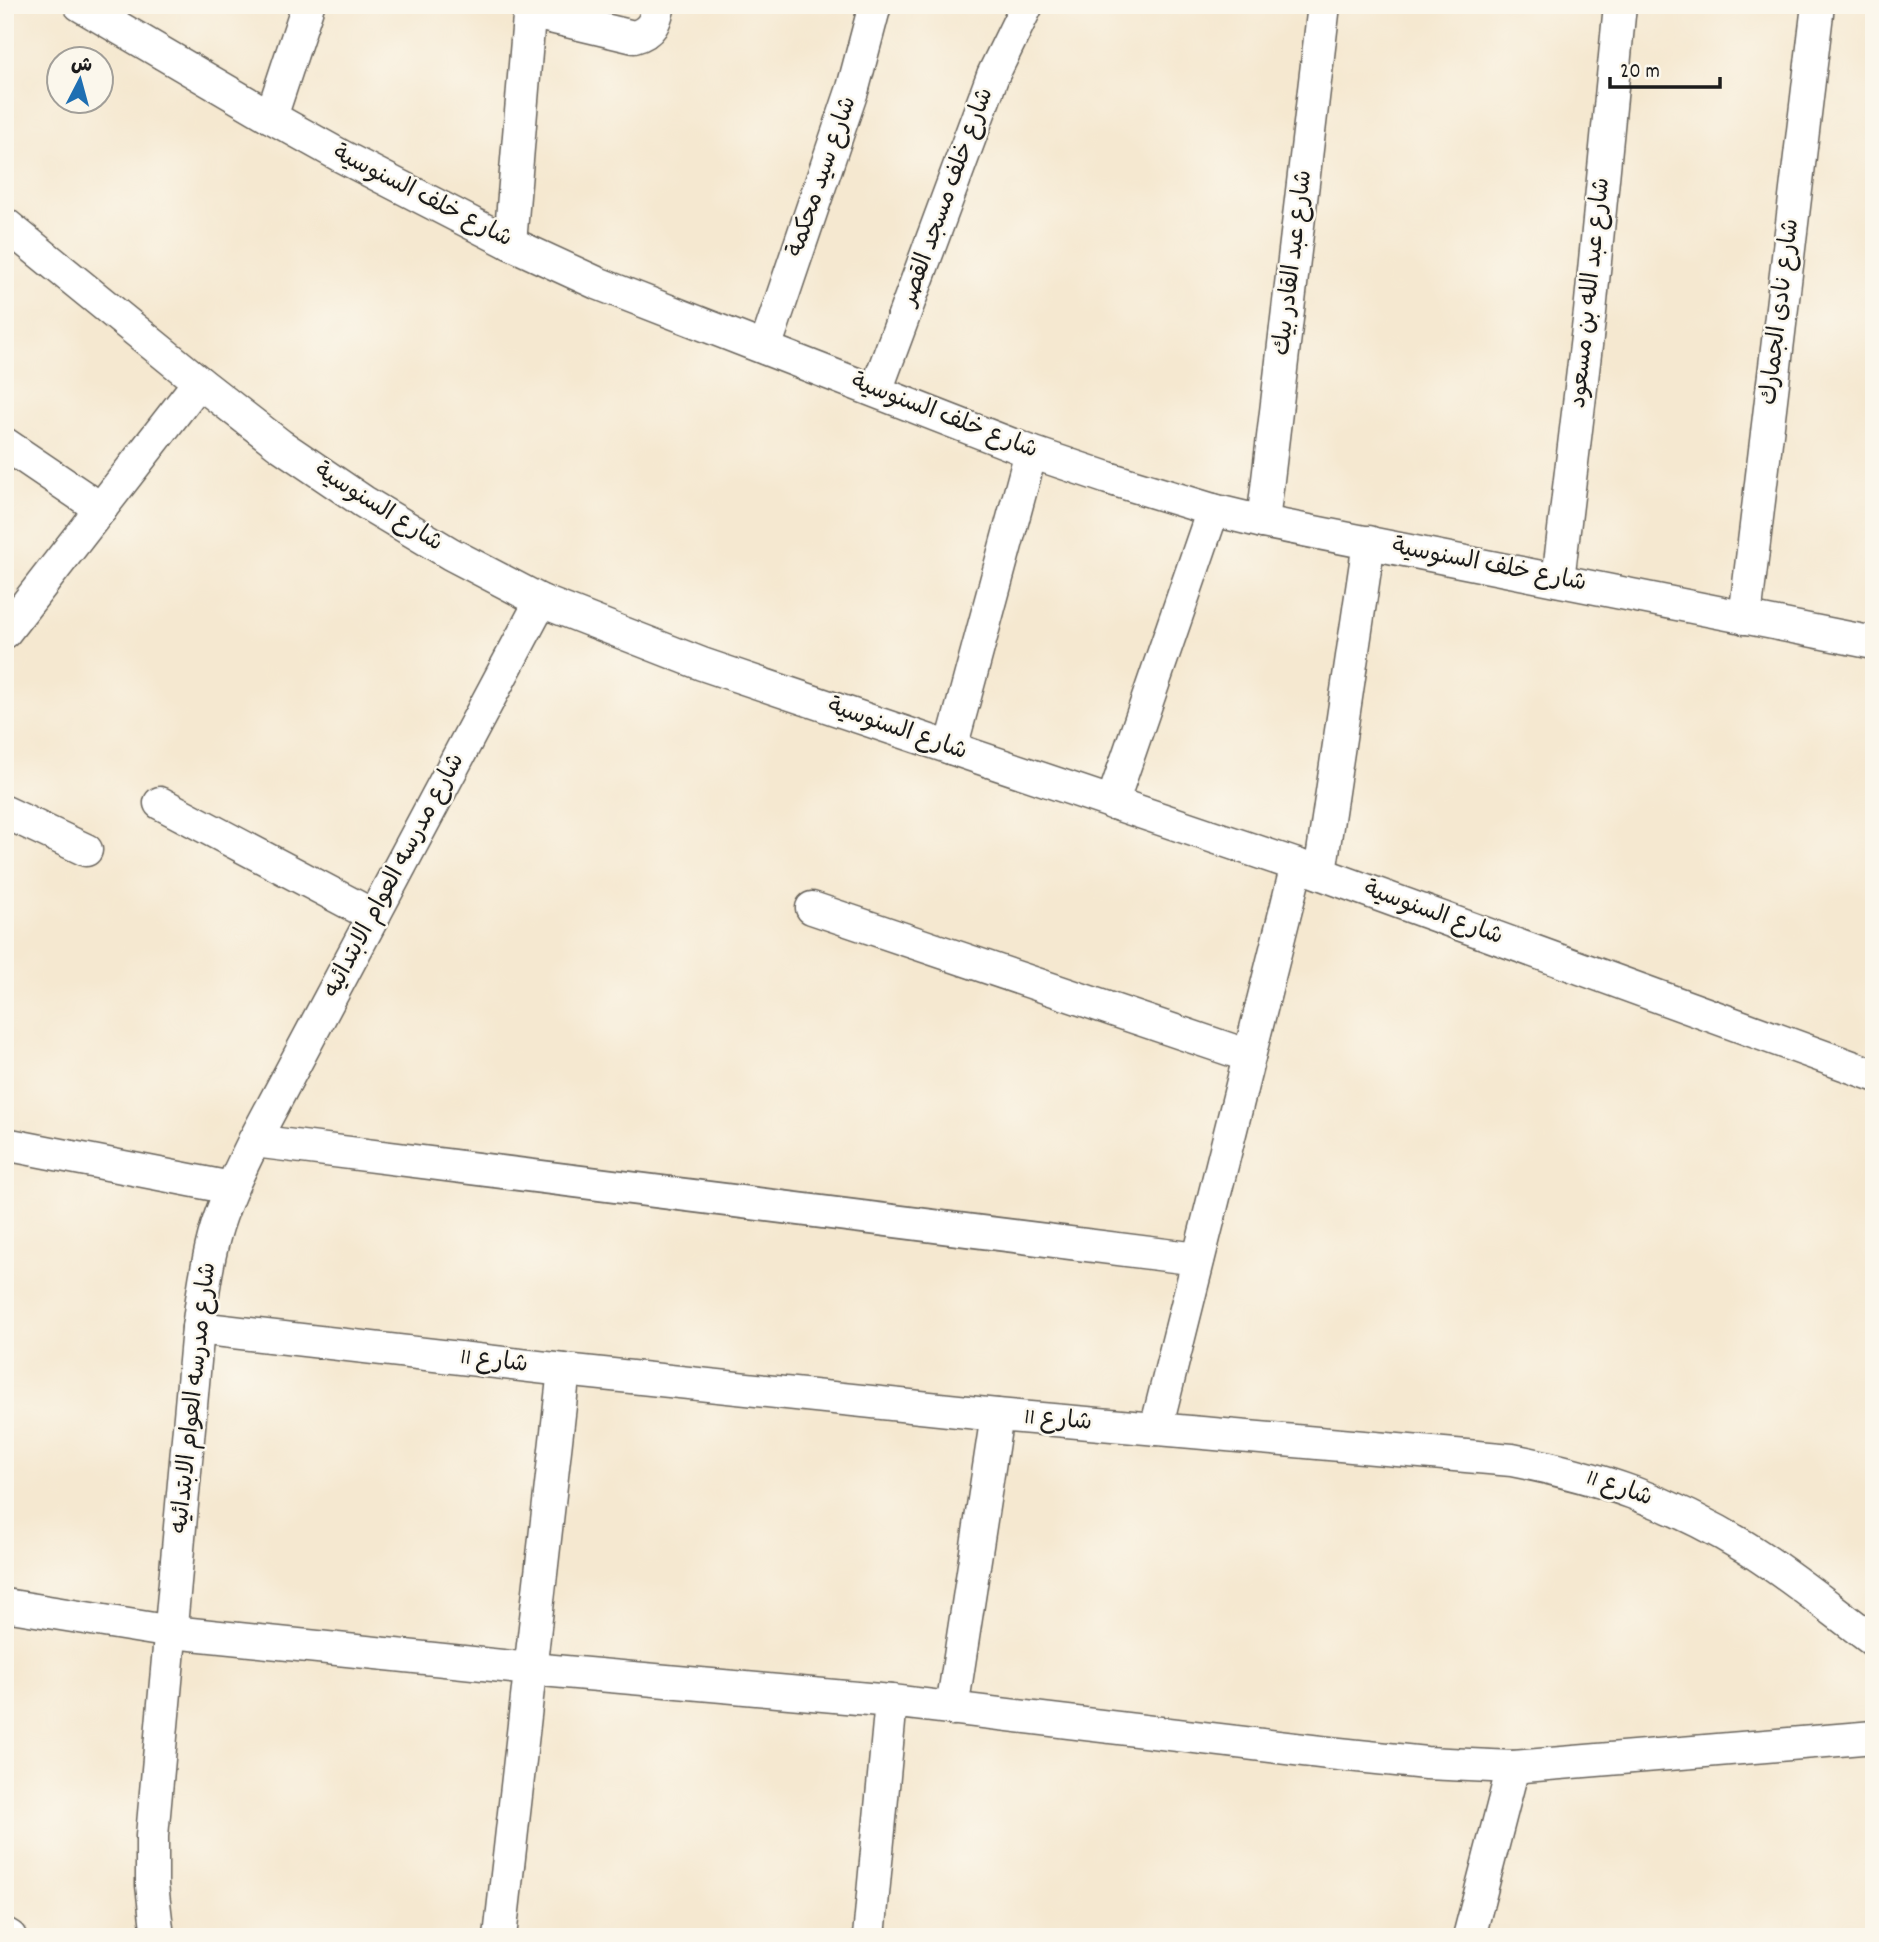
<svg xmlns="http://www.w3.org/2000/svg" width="1879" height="1942" viewBox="0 0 1879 1942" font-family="Dekko,'Playpen Sans Arabic',sans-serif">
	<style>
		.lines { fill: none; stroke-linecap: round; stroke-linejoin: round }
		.minor-casing { stroke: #68635b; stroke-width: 35 }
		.minor { stroke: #fff; stroke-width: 32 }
		.labels { text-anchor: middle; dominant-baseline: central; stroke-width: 5; stroke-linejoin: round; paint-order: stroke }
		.street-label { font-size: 24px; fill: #1c1c1c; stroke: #fbf7ec }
	</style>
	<rect width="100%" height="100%" fill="#fbf7ec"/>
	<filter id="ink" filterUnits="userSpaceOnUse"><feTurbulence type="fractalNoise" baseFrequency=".0143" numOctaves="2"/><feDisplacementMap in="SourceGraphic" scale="14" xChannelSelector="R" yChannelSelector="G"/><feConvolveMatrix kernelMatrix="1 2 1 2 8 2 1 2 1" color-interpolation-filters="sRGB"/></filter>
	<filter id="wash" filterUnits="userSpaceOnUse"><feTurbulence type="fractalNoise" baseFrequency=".00686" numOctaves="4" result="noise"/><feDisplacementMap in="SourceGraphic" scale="28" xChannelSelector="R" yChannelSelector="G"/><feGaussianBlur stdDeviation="1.57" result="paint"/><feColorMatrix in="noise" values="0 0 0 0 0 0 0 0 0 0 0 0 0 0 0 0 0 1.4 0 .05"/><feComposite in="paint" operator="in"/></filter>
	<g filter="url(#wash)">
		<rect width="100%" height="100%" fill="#f5e8d0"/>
	</g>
	<g filter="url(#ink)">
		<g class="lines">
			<g class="minor-casing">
				<g id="minor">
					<polyline points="80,5 271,117 341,156 510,243 597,283 1031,452 1108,478 1213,510 1263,522 1874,643"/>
					<path d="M 529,12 L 634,37 C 652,32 655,22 659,5"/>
					<polyline points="271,117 308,5"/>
					<polyline points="5,224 199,382 280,445 364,502 451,554 541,601 702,664 1297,865 1874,1075"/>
					<polyline points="510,243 530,5"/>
					<polyline points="765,348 853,88 875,5"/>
					<polyline points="876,391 993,75 1027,5"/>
					<polyline points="5,444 101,509"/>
					<polyline points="1263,522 1324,5"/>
					<polyline points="1558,580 1590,312 1620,5"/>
					<polyline points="1745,618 1818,5"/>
					<polyline points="5,632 199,382"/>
					<polyline points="951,748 1031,452"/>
					<polyline points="160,803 374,916"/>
					<polyline points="1112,803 1213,510"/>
					<polyline points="5,812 86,850"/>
					<polyline points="1320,873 1369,542"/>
					<polyline points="812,908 1249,1056"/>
					<polyline points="254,1141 1198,1259"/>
					<polyline points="5,1144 231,1188"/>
					<path d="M 198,1328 L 564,1370 L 997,1415 L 1512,1460 C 1599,1477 1669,1501 1745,1547 C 1789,1574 1832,1610 1874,1641"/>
					<polyline points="1156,1429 1297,865"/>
					<polyline points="5,1605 172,1632 531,1669 891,1701"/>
					<polyline points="952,1709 997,1415"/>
					<polyline points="5,1934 10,1937"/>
					<path d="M 158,1937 L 152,1885 L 152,1836 L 198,1328 C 202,1297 206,1267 214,1237 C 223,1203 239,1172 254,1141 L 541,601"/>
					<polyline points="500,1937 564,1370"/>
					<polyline points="869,1937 891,1701 1329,1753 1426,1763 1513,1767 1874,1737"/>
					<polyline points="1469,1937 1513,1767"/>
				</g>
			</g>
			<use href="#minor" class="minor"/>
		</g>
	</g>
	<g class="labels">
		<g class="street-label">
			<text transform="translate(823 177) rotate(-71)">شارع سيد محكمة</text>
			<text transform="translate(422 197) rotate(27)">شارع خلف السنوسية</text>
			<text transform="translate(948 197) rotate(-70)">شارع خلف مسجد القصر</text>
			<text transform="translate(1294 263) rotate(-83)">شارع عبد القادر بيك</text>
			<text transform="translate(1591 293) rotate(-84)">شارع عبد الله بن مسعود</text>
			<text transform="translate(1781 312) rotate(-83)">شارع نادى الجمارك</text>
			<text transform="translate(944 417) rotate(21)">شارع خلف السنوسية</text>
			<text transform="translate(378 508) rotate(32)">شارع السنوسية</text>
			<text transform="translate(1489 566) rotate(11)">شارع خلف السنوسية</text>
			<text transform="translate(897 730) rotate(19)">شارع السنوسية</text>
			<text transform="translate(395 876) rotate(-62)">شارع مدرسه العوام الابتدائيه</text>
			<text transform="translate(1433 914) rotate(20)">شارع السنوسية</text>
			<text transform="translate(494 1362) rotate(7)">شارع 11</text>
			<text transform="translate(195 1398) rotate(-84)">شارع مدرسه العوام الابتدائيه</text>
			<text transform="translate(1058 1421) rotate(5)">شارع 11</text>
			<text transform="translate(1619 1489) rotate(19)">شارع 11</text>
		</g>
	</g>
	<rect width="1879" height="1942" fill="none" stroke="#fbf7ec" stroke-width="28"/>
	<g transform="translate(80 80) rotate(6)"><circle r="33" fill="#fbf7ec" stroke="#a29f99" stroke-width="2"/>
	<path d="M0-5L12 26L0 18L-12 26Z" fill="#1f6fb2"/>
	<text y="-10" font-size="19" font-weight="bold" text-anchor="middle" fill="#1c1c1c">ش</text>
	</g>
	<path d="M1610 77v10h110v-10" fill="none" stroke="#1c1c1c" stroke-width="3.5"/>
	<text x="1620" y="77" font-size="21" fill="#1c1c1c" stroke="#fbf7ec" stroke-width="5" paint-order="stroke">20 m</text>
</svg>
